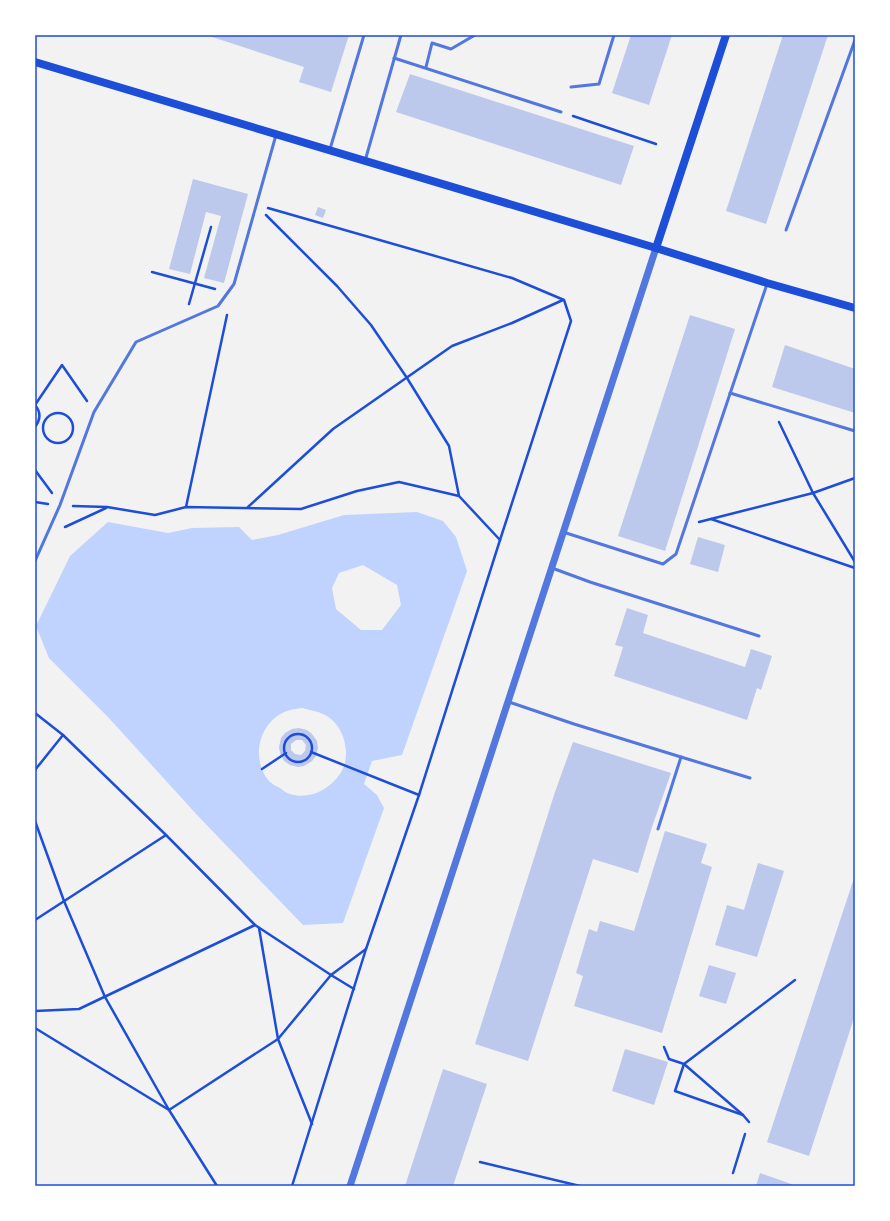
<svg xmlns="http://www.w3.org/2000/svg" width="890" height="1221" viewBox="0 0 890 1221" font-family="Arial,sans-serif">
	<style>
		.water { fill: #bfd3fe; fill-rule: evenodd }
		.building { fill: #bdc9ec; fill-rule: evenodd }
		.lines { fill: none; stroke-linecap: round; stroke-linejoin: round }
		.path { stroke: #1d4ed8; stroke-width: 2.5 }
		.service { stroke: #5277de; stroke-width: 3 }
		.tertiary { stroke: #5277de; stroke-width: 7 }
		.secondary { stroke: #1d4ed8; stroke-width: 8 }
		.neatline { fill: none; stroke: #1d4ed8; stroke-width: 1.5 }
	</style>
	<rect width="100%" height="100%" fill="#f2f2f2"/>
	<path class="water" d="M 417,512 L 443,521 L 456,537 L 467,571 L 402,755 L 372,761 L 364,784 L 377,795 L 384,808 L 343,923 L 303,925 L 198,816 L 108,717 L 49,658 L 36,626 L 70,556 L 108,522 L 168,533 L 192,528 L 239,527 L 252,540 L 278,535 L 344,515 ZM 363,565 L 397,585 L 401,605 L 382,630 L 361,630 L 336,609 L 332,588 L 339,573 ZM 302,708 C 309,710 317,711 323,714 C 344,723 353,755 340,774 C 329,790 309,800 290,794 C 286,793 283,790 280,788 C 276,786 272,784 269,781 C 250,759 259,721 287,711 C 292,709 297,709 302,708 Z"/>
	<g class="building">
		<polygon points="206,35 314,36 349,35 331,92 299,82 304,67"/>
		<polygon points="631,35 672,35 649,105 612,93"/>
		<polygon points="783,35 828,35 766,224 726,211"/>
		<polygon points="410,74 634,146 621,185 396,112"/>
		<polygon points="193,179 248,194 224,283 204,278 221,216 206,212 190,274 169,269"/>
		<polygon points="318,207 326,210 323,218 315,215"/>
		<polygon points="690,315 735,329 665,551 618,536"/>
		<polygon points="785,345 855,369 855,413 772,387"/>
		<polygon points="698,537 725,545 718,572 690,564"/>
		<polygon points="627,608 648,615 643,633 745,667 751,649 772,656 761,690 757,688 747,720 614,676 623,647 615,645"/>
		<path d="M 299,728 L 307,730 L 312,734 L 317,741 L 318,748 L 316,756 L 312,761 L 304,766 L 298,767 L 290,765 L 284,761 L 280,753 L 279,747 L 281,738 L 285,733 L 292,729 ZM 296,740 L 302,740 L 306,745 L 305,751 L 301,755 L 295,754 L 291,750 L 291,744 Z"/>
		<polygon points="573,742 671,773 652,827 638,873 593,859 528,1061 475,1044 555,792"/>
		<polygon points="665,831 707,844 701,863 712,867 662,1033 574,1006 583,976 576,973 589,929 597,932 600,921 634,931"/>
		<polygon points="758,863 784,871 757,957 715,945 727,905 744,910"/>
		<polygon points="855,875 855,1015 809,1156 767,1142"/>
		<polygon points="709,965 736,973 726,1004 699,996"/>
		<polygon points="625,1049 668,1062 654,1105 612,1091"/>
		<polygon points="443,1069 487,1084 453,1186 405,1186"/>
		<polygon points="760,1173 797,1186 756,1186"/>
	</g>
	<g class="lines">
		<g class="path">
			<polyline points="573,116 656,144"/>
			<polyline points="268,208 512,278 564,300 571,321 500,540 419,795 366,949 292,1186"/>
			<polyline points="266,215 337,286 371,325 407,378 449,446 459,496"/>
			<polyline points="152,272 215,289"/>
			<polyline points="189,304 211,227"/>
			<polyline points="35,405 62,365 87,401"/>
			<circle cx="58" cy="428" r="15"/>
			<polyline points="779,422 813,493 855,562"/>
			<path d="M 35,427 C 41,419 41,412 35,405"/>
			<polyline points="35,470 52,493"/>
			<polyline points="35,502 48,504"/>
			<polyline points="73,506 107,507 155,515 186,507 301,509 357,491 399,482 459,496 500,540"/>
			<polyline points="186,507 227,315"/>
			<polyline points="248,507 333,429 452,346 512,323 563,300"/>
			<polyline points="711,519 855,568"/>
			<polyline points="699,522 813,493 855,478"/>
			<polyline points="65,527 106,508"/>
			<polyline points="35,713 63,735 166,835 255,925 331,975 366,949"/>
			<circle cx="298" cy="748" r="14"/>
			<polyline points="311,752 419,795"/>
			<polyline points="262,769 286,753"/>
			<polyline points="35,770 63,735"/>
			<polyline points="35,821 64,901 105,997 169,1110 278,1039 331,975 354,989"/>
			<polyline points="35,920 166,835"/>
			<polyline points="259,928 278,1039 312,1124"/>
			<polyline points="35,1011 79,1009 255,925"/>
			<polyline points="35,1028 169,1110 217,1186"/>
			<polyline points="664,1047 669,1059 684,1064 743,1115 749,1122"/>
			<polyline points="743,1115 675,1091 684,1064 795,980"/>
			<polyline points="480,1162 580,1186"/>
			<polyline points="733,1173 745,1134"/>
		</g>
		<g class="service">
			<polyline points="394,58 561,112"/>
			<polyline points="426,67 432,43 451,49 475,35"/>
			<polyline points="571,87 599,84 614,35"/>
			<polyline points="330,149 364,35"/>
			<polyline points="365,161 401,35"/>
			<polyline points="786,230 855,40"/>
			<polyline points="730,393 855,431"/>
			<polyline points="563,532 663,564 676,554 767,284"/>
			<polyline points="35,561 60,505 94,412 136,342 218,306 234,284 276,135"/>
			<polyline points="552,568 590,582 759,636"/>
			<polyline points="509,702 574,724 681,757 658,829"/>
			<polyline points="681,757 750,778"/>
		</g>
		<polyline class="tertiary" points="350,1186 656,248"/>
		<g class="secondary">
			<polyline points="35,62 656,248 767,283 855,308"/>
			<polyline points="656,248 726,35"/>
		</g>
	</g>
	<rect width="890" height="1221" fill="none" stroke="#ffffff" stroke-width="72"/>
	<rect x="36" y="36" width="818" height="1149" class="neatline"/>
</svg>
